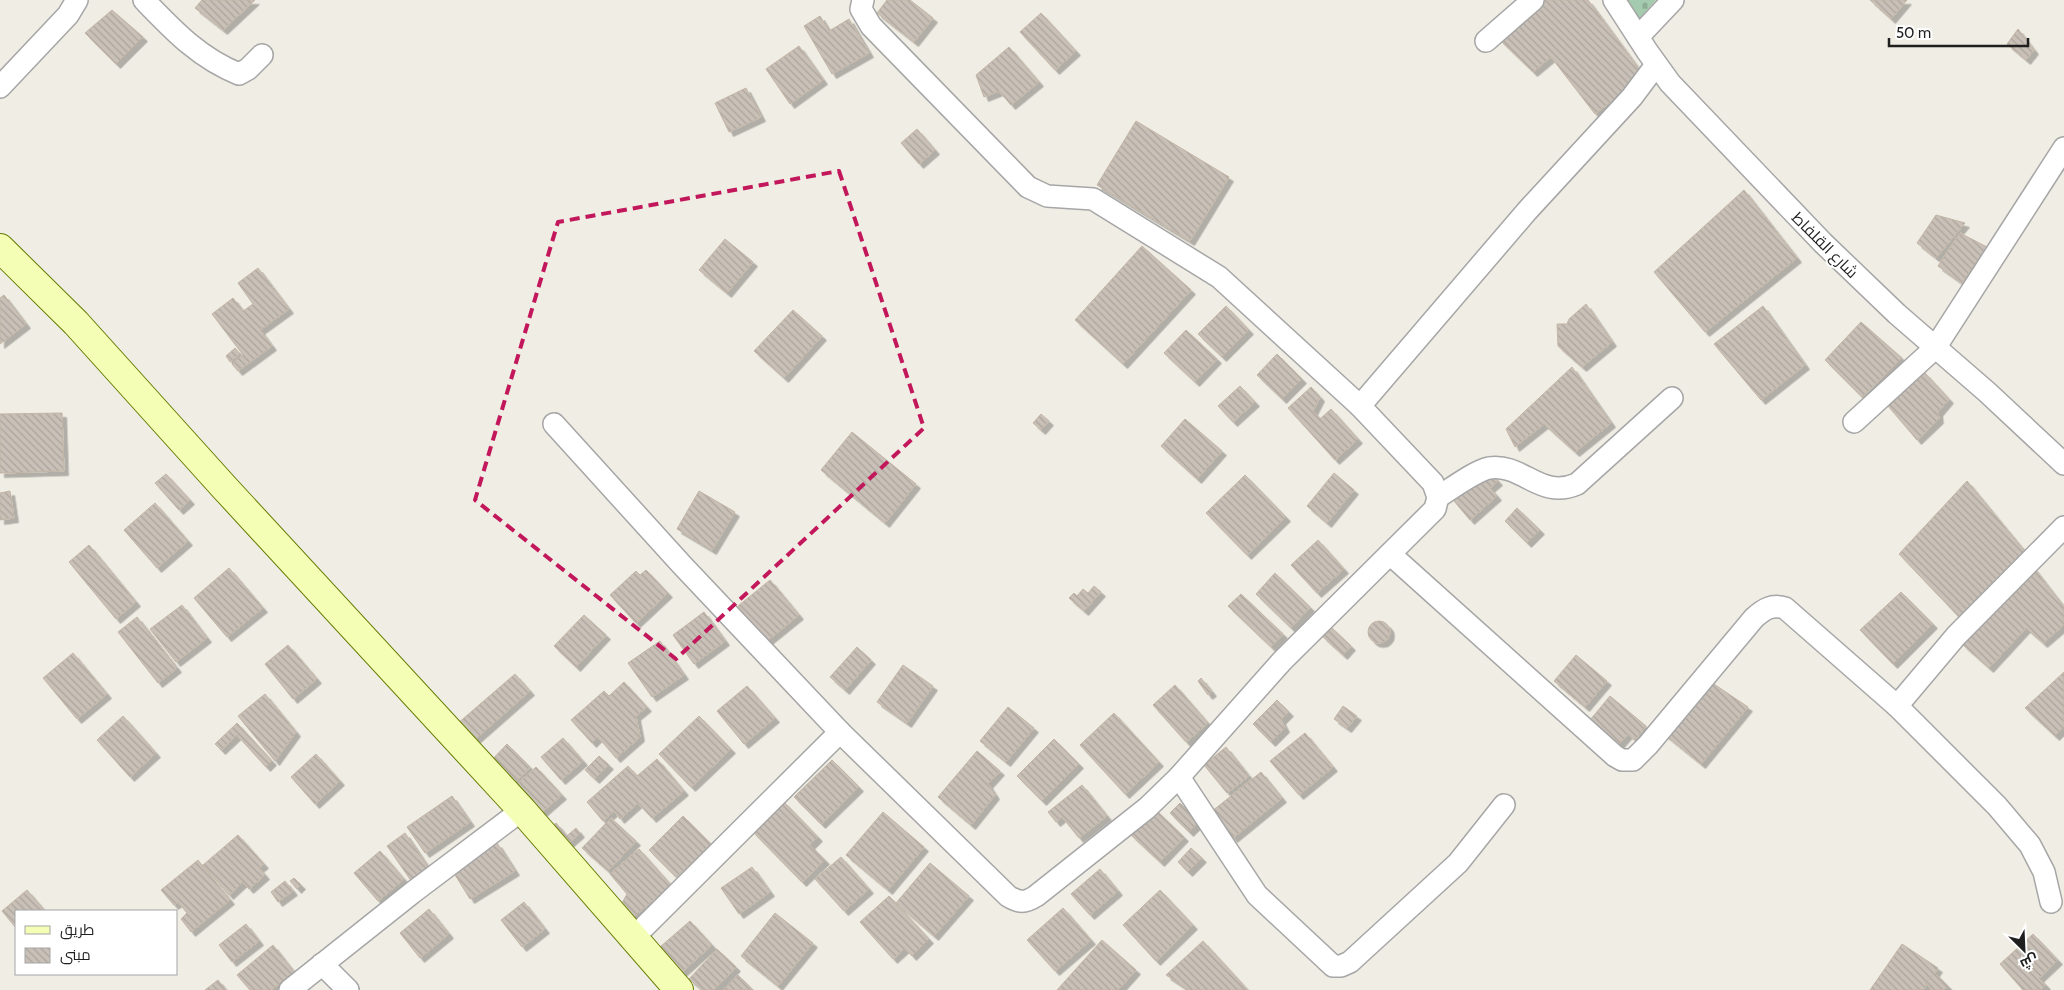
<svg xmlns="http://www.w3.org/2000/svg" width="2064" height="990" viewBox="0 0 2064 990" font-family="Cabin,Cairo,sans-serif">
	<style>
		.cemetery { fill: url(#cemetery-stones) }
		.building { fill: url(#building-back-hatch); stroke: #c3b5a5; filter: url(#shadow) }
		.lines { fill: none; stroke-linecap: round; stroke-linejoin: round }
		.street-casing { stroke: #a6a6a6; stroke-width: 24 }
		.secondary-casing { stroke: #647c00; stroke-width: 30 }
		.street { stroke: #fff; stroke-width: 21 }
		.secondary { stroke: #f4feb5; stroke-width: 28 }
		.marked { fill: none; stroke: #c2185b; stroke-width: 4; stroke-dasharray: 10 6; stroke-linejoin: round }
		.labels { text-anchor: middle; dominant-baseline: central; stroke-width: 4; stroke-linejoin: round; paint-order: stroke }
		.street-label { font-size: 16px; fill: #1f1f1f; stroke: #fff }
	</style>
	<defs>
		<pattern id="cemetery-stones" width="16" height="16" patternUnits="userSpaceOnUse" patternTransform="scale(1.25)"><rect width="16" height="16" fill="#a4cbad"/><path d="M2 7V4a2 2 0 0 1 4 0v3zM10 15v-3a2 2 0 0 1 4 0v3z" fill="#8dae94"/></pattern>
		<pattern id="building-back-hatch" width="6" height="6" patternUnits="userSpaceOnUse" patternTransform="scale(1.25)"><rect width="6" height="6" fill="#c9c0b7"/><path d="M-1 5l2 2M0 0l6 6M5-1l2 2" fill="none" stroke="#aca59d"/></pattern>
		<filter id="shadow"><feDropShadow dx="4.5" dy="4.5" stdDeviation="0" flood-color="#0004"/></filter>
	</defs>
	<rect width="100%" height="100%" fill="#f0ede4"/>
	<polygon class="cemetery" points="1624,0 1656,0 1638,21"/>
	<g class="building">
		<polygon points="202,0 255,0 223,30 195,8"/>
		<polygon points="887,0 910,0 933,18 914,42 877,13"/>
		<polygon points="1540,0 1588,0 1644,76 1595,114 1551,57 1533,72 1499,39"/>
		<polygon points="1870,0 1907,0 1891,19"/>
		<polygon points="112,10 143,37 116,64 85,33"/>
		<polygon points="1041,13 1076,51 1055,70 1020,32"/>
		<polygon points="820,16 829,31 849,19 869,53 832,74 804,26"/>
		<polygon points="2018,29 2034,50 2026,60 2007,44"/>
		<polygon points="799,46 823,80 790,104 766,69"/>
		<polygon points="1009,47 1039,82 1011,105 999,91 984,97 976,75"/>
		<polygon points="746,88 761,117 729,132 715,103"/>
		<polygon points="1136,121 1229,177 1190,241 1097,185"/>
		<polygon points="917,129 935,150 919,164 901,143"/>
		<polygon points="1744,190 1797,258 1705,332 1654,272"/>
		<polygon points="1936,215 1965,223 1936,258 1917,243"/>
		<polygon points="1960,233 1987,247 1962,283 1938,266"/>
		<polygon points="725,239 753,262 727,293 699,270"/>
		<polygon points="1142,246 1191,290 1123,364 1075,320"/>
		<polygon points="258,268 289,309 260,330 272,346 238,371 232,364 243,355 212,314 233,298 243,311 253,304 238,283"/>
		<polygon points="4,295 26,324 0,344 0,298"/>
		<polygon points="1586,304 1612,342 1582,367 1558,346 1557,324 1567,324 1569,319"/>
		<polygon points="1226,306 1249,330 1222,357 1198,334"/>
		<polygon points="1763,306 1805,365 1761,400 1714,344"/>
		<polygon points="793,310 822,336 784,378 754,351"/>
		<polygon points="1861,322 1902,358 1862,397 1825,360"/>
		<polygon points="1186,330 1217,359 1195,382 1164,353"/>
		<polygon points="235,348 240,354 230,362 226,356"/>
		<polygon points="1277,354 1302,379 1282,399 1257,375"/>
		<polygon points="1572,367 1611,423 1575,452 1544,424 1515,447 1506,429"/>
		<polygon points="1925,373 1949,399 1938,412 1939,419 1917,440 1888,406"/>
		<polygon points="1240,386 1255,402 1233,422 1218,406"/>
		<polygon points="1311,387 1320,397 1313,411 1320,419 1331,409 1358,439 1335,460 1288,408"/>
		<polygon points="62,413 64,471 0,473 0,414"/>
		<polygon points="1041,414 1049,421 1041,430 1033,423"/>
		<polygon points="1185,419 1222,451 1197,479 1161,446"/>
		<polygon points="852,432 916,484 885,523 821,470"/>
		<polygon points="1489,471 1498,481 1490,488 1497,496 1470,520 1454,501"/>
		<polygon points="1334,473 1354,490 1327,523 1307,506"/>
		<polygon points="166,474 190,500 179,510 155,483"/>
		<polygon points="1245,475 1286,517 1247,555 1206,513"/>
		<polygon points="1967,481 2027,554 1960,618 1899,554"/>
		<polygon points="10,491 14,518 0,520 0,493"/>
		<polygon points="699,491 735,512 712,550 677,529"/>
		<polygon points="155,503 188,541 157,568 124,530"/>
		<polygon points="1517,508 1540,530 1527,543 1505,521"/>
		<polygon points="1318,540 1344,569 1317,593 1291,565"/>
		<polygon points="89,545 136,602 116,619 69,562"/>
		<polygon points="2033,567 2064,607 2064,625 2043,643 2026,628 1989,668 1962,644"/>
		<polygon points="229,568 263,608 227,637 194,598"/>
		<polygon points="646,570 668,593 636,623 610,595 636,571 640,575"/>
		<polygon points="1275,573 1310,607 1291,628 1256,594"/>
		<polygon points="770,580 799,615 767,641 738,606"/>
		<polygon points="1094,586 1101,592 1084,611 1069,598 1074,593 1077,596 1083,589 1088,593"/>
		<polygon points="1901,592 1933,624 1893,664 1860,630"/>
		<polygon points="1241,594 1283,634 1271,647 1228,606"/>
		<polygon points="182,605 207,638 176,662 150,629"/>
		<polygon points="704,612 725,641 694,664 673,635"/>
		<polygon points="584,615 606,635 576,667 554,646"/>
		<polygon points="137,617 177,668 158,683 118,632"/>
		<circle cx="1379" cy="632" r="11"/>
		<polygon points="1331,627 1351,646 1343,655 1322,636"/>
		<polygon points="660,641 684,675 652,697 628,663"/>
		<polygon points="288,645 317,679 293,699 265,664"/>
		<polygon points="857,647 871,660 845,690 830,677"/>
		<polygon points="73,653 107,694 77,719 43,678"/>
		<polygon points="1576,655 1607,681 1585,707 1554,681"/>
		<polygon points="903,665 933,686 907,723 877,702"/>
		<polygon points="2064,672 2064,727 2055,736 2025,708"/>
		<polygon points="515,674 530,691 472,742 457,724"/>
		<polygon points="1201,678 1212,692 1208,695 1198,681"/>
		<polygon points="1708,680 1748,707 1701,764 1664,734"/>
		<polygon points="624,682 647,707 636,716 640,737 616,758 598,737 592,743 571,720 604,691 609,696"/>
		<polygon points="1175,685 1208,723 1186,742 1153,705"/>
		<polygon points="747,686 775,718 744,744 717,711"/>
		<polygon points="265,694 296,732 275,761 238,716"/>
		<polygon points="1610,696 1646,726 1635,740 1628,734 1619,744 1590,720"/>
		<polygon points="1277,700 1289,712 1281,720 1285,728 1271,742 1253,724"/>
		<polygon points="1343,706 1357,716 1347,728 1334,719"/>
		<polygon points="1008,707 1034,728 1006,762 980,741"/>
		<polygon points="1114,713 1159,762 1125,794 1080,745"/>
		<polygon points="123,716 156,753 130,777 97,740"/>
		<polygon points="699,716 731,749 691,787 659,754"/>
		<polygon points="237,723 272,761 266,767 237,735 221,750 215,744"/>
		<polygon points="1305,733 1333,767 1299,795 1270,761"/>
		<polygon points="563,738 583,761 561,780 541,757"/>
		<polygon points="1054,739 1079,764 1042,801 1017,776"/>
		<polygon points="507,744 530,767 511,787 488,764"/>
		<polygon points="1226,747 1249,776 1227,793 1204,765"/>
		<polygon points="977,751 1000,771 988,784 995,795 971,825 938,797"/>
		<polygon points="316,754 340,781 315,804 291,777"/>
		<polygon points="599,756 609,765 595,779 585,770"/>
		<polygon points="657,759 684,791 652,818 638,803 620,819 614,811 603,821 587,802 628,766 637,776"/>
		<polygon points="832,760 859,787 821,824 794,797"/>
		<polygon points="536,767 562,795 540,814 515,786"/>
		<polygon points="1261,772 1282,798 1233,838 1211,812"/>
		<polygon points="1082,785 1107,816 1079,838 1062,817 1056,822 1048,812"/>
		<polygon points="452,796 470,822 425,853 407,827"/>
		<polygon points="783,801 818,837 810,845 825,860 802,882 752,831"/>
		<polygon points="1180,803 1199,822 1189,832 1170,813"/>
		<polygon points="1156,810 1184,837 1160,862 1131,835"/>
		<polygon points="883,812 924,847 888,890 846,855"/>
		<polygon points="683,816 711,844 676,877 649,850"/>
		<polygon points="611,818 636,841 608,871 582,848"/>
		<polygon points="556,823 567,836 576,828 580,833 563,848 547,830"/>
		<polygon points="405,833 430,870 412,882 387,846"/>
		<polygon points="238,835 264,864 259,868 265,875 249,889 243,882 229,895 203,865"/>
		<polygon points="497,843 515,871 470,899 452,870"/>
		<polygon points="1191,848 1202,858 1188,872 1178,862"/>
		<polygon points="639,849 671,885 632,918 621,905 627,894 610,874"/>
		<polygon points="380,851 404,879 378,901 354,873"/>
		<polygon points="841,857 869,889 844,911 815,879"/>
		<polygon points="198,860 230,900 191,932 181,919 187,913 178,902 174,905 161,890"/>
		<polygon points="930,863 969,896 934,936 896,903"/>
		<polygon points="752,867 770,892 739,914 721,888"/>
		<polygon points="1100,869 1118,891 1090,915 1071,894"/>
		<polygon points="294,878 301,885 297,889 290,881"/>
		<polygon points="285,881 293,891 278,902 271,892"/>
		<polygon points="27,890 45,911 16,911 16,928 2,911"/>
		<polygon points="1160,890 1193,925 1156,961 1123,925"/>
		<polygon points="889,896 929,939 912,956 905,948 893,959 860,922"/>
		<polygon points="524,902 545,929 522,947 501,920"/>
		<polygon points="1063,908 1091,940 1055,971 1027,940"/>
		<polygon points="429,909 449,934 420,958 400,933"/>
		<polygon points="775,913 813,943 778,986 741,956"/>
		<polygon points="690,921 712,945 682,972 660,947"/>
		<polygon points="246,924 259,941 232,962 219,945"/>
		<polygon points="2033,934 2058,960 2039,978 2046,985 2041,990 2023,990 2000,964"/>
		<polygon points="1102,940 1136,970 1118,990 1057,990"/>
		<polygon points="1203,941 1247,989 1247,990 1189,990 1166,975"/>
		<polygon points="1902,944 1938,968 1923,990 1870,990"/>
		<polygon points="273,945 294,972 271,990 250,990 237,975"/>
		<polygon points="717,949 736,967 714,990 702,990 689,979"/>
		<polygon points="1935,973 1948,986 1944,990 1933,990 1925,983"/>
		<polygon points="738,975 753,990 723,990"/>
		<polygon points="218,980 226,990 205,990"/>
	</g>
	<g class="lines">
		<g class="street-casing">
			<g id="street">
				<path d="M 144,0 C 173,30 199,58 239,74 L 248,69 L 262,55"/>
				<polyline points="1614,0 1647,51 1670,83 1823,243 1897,314 1987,392 2064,464"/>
				<polyline points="1638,37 1673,0"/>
				<polyline points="1486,41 1533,0"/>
				<polyline points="0,87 68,15 77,0"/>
				<polyline points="1360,406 1527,211 1632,97 1656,65"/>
				<polyline points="1854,422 1935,348 2064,148"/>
				<path d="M 554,424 L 682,565 L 840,732 L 1008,896 C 1019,903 1025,903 1036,896 L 1147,808 L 1179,777 L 1282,661 L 1435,509 L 1438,497 L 1433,483 L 1360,406 L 1219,277 L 1093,199 L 1047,196 L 1028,187 L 871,26 L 861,9 L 863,0"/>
				<path d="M 1438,497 C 1451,489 1475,471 1489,468 C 1523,463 1540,500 1577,484 L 1672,398"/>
				<path d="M 1390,554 L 1615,756 L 1622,760 L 1633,760 L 1648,745 L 1754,618 C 1764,609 1772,604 1785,608 L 1897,706 L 1956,636 L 2064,527"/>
				<polyline points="1897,706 1997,806 2030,845 2044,872 2051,902"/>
				<polyline points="1179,777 1257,895 1333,966 1341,966 1350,962 1458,863 1504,805"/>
				<polyline points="633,938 840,732"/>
				<polyline points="322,964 348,990"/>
				<polyline points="290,990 412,893 522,810"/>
			</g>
		</g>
		<g class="secondary-casing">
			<polyline id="secondary" points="0,248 76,323 223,486 522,810 679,990"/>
		</g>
		<use href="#street" class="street"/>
		<use href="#secondary" class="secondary"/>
	</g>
	<path class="marked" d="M 839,171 L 924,428 L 676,659 L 475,500 L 558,222 Z"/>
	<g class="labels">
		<g class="street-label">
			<text transform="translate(1825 245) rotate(45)">شارع القلفاط</text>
		</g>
	</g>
	<rect x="15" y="910" width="162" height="65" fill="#ffffff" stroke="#a5a5a5"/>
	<rect x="25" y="926" width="25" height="8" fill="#f4feb5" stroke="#a5a5a5"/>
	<text x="60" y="935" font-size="15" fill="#1f1f1f">طريق</text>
	<rect x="25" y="948" width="25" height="15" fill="url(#building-back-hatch)" stroke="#a5a5a5"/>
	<text x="60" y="960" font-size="15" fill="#1f1f1f">مبنى</text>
	<g transform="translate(2024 950) rotate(156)" stroke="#ffffff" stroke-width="4" paint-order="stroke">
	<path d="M0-4L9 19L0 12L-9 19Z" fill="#1f1f1f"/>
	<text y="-8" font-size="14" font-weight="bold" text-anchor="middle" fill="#1f1f1f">ش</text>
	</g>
	<path d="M1889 38v8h139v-8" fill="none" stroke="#1f1f1f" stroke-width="2.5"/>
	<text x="1896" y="38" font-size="15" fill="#1f1f1f" stroke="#ffffff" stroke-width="4" paint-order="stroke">50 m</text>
</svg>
